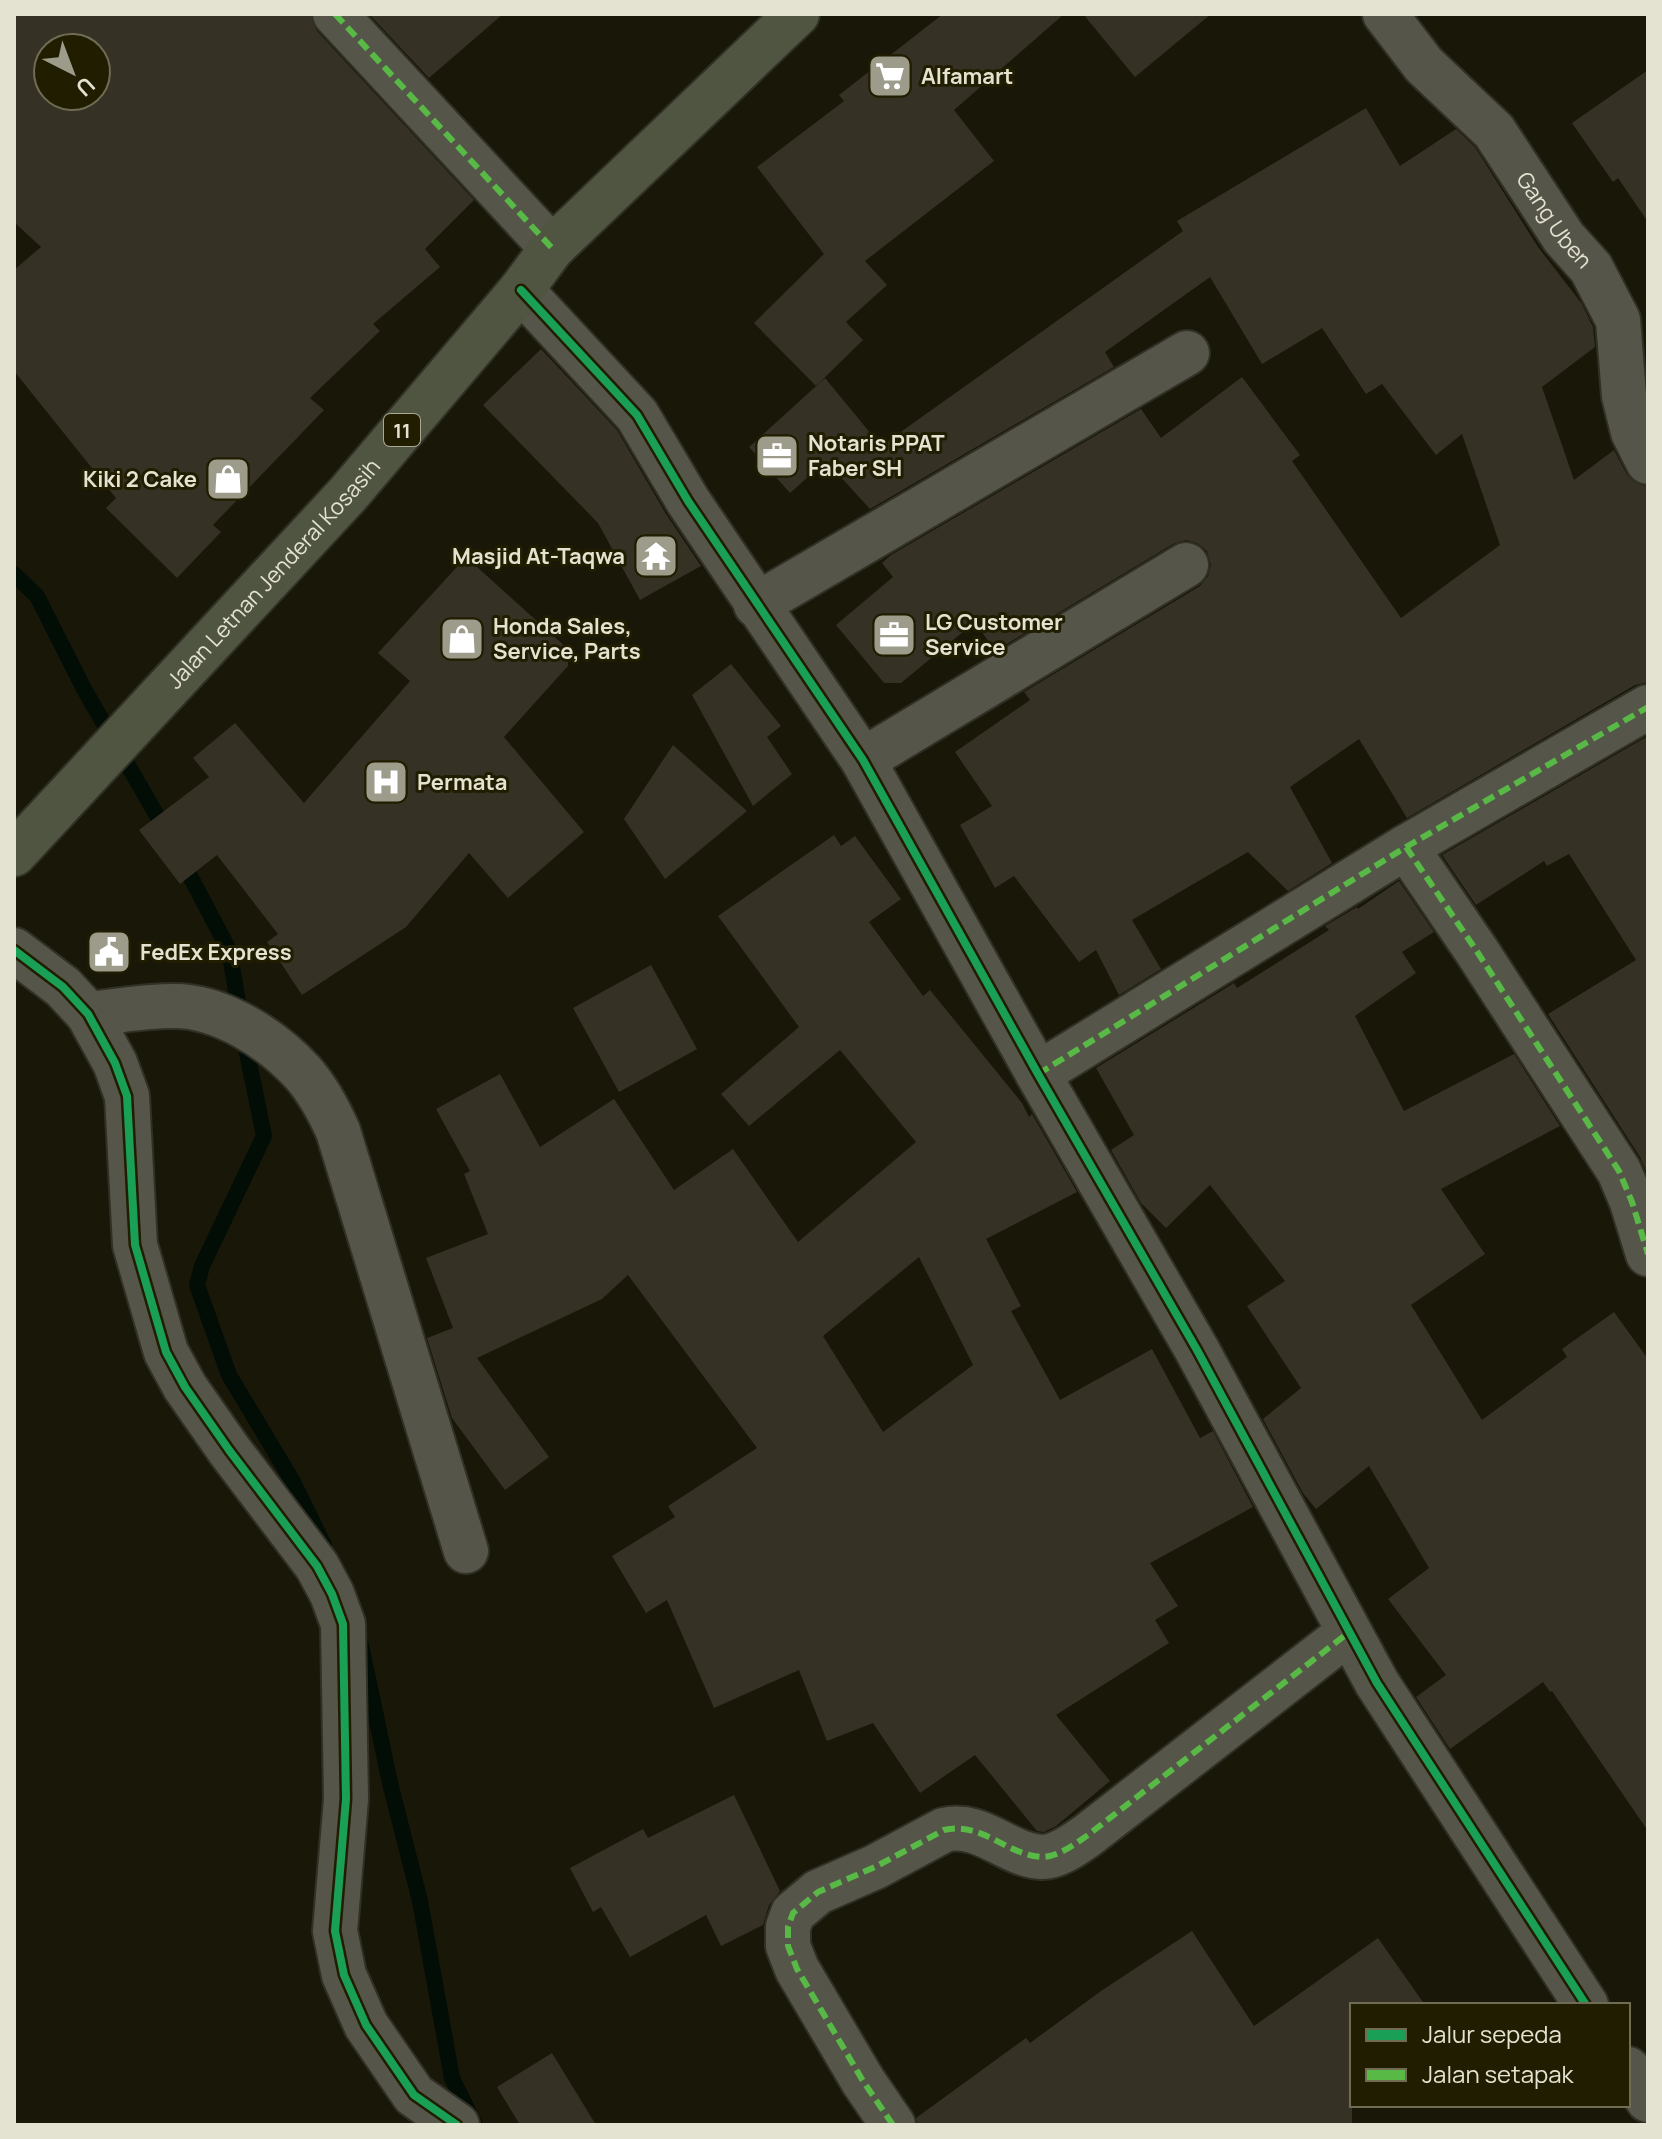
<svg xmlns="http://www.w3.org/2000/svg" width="1662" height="2139" viewBox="0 0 1662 2139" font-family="Manrope,sans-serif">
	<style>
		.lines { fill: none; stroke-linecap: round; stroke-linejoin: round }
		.stream { stroke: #020d06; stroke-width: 16 }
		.building { fill: #363125; fill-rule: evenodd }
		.minor-casing { stroke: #313026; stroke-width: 48 }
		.highway-casing { stroke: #313026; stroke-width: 48 }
		.minor { stroke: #565549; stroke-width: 44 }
		.highway { stroke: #505542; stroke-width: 44 }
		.quiet { stroke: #58b947; stroke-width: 6; stroke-dasharray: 12 6; stroke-linecap: butt }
		.cycleway-casing { stroke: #211d00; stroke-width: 13 }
		.cycleway { stroke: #1a9f57; stroke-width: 8 }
		.labels { text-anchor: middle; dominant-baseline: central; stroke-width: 6; stroke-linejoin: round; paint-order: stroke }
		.shield { fill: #211d00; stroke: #aaa792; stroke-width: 2 }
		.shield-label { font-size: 20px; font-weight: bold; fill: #e4e2d0 }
		.poi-label { font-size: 22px; font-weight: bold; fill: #e4e2d0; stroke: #211d00; text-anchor: start }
		.street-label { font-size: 22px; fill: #e4e2d0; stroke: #211d00 }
	</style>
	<rect width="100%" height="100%" fill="#191708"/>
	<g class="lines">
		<g class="stream">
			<polyline points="14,574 37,596 84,689 167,833"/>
			<polyline points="180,857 229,950 247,1053 264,1136 202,1266 197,1285 229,1375 292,1480 324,1545"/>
			<polyline points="361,1645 390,1783 420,1901 452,2078 474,2123"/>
		</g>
	</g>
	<g class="building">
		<path d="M 14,14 L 311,14 L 317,31 L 474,200 L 425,249 L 440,267 L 373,324 L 380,331 L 310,398 L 324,410 L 213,525 L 221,532 L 177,578 L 106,508 L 116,498 L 14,371 L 14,270 L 41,247 L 14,222 ZM 48,48 L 96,48 L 96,96 L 48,96 Z"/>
		<polygon points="369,14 503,14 429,78"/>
		<polygon points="943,14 1064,14 954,110 994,161 865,261 887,285 846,322 863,340 816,386 754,323 824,254 757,167 844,101 839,95"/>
		<polygon points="1083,14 1211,14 1135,77"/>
		<polygon points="1648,70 1648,222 1618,178 1613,182 1572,123"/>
		<polygon points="1366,108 1400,166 1456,129 1475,147 1538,247 1582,304 1593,327 1595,347 1542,387 1574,480 1614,450 1626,473 1634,482 1648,487 1648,682 1635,685 1407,818 1359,739 1290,787 1332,863 1288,891 1248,852 1132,920 1161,969 1119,995 1096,950 1079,962 1014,876 995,888 960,825 992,806 955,752 1030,700 1024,692 1200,586 1208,576 1211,565 1207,551 1197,543 1186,540 1173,544 995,651 975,622 901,683 884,683 836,625 893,577 882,563 891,555 1141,409 1161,438 1242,377 1300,455 1292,461 1401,618 1500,545 1462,434 1436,455 1382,384 1366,394 1322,328 1262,364 1210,277 1105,352 1114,367 870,509 826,461 790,493 749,447 825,378 881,446 1183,231 1177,221"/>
		<polygon points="541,349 617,430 666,514 701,566 640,600 598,523 483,405"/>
		<polygon points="466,557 568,649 568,666 504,737 584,832 508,898 469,853 406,927 302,995 267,942 278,934 217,855 180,884 139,830 209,777 193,758 235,723 304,803 410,681 378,653"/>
		<polygon points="731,664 781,726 767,737 792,774 753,806 692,695"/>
		<polygon points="1648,736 1648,1176 1640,1157 1548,1014 1636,960 1569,854 1547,866 1544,861 1476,905 1442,855"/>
		<polygon points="673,745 747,811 665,879 624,819"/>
		<path d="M 834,835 L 841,846 L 855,836 L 901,899 L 869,922 L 923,996 L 930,990 L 1022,1103 L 1029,1117 L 1032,1114 L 1077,1192 L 986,1239 L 1021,1306 L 1011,1311 L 1060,1400 L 1152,1349 L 1200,1438 L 1213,1431 L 1253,1507 L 1150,1563 L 1178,1606 L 1155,1620 L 1169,1643 L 1056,1715 L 1110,1781 L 1056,1826 L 1044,1832 L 1037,1831 L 975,1755 L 920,1793 L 873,1723 L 827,1741 L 799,1670 L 714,1708 L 667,1600 L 646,1613 L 612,1556 L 675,1517 L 668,1506 L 757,1448 L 628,1275 L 602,1299 L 477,1358 L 549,1457 L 505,1490 L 452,1418 L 427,1338 L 453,1328 L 426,1258 L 488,1234 L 464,1174 L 470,1171 L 436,1109 L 500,1074 L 540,1147 L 614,1099 L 674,1190 L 733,1149 L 798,1242 L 916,1142 L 840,1050 L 749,1126 L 721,1094 L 799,1027 L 718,916 ZM 919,1257 L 973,1365 L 883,1432 L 823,1336 Z"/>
		<polygon points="1399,881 1434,932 1402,952 1416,973 1355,1016 1404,1111 1514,1054 1560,1126 1441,1189 1485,1254 1411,1305 1482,1420 1567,1357 1562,1349 1614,1312 1648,1359 1648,1831 1552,1691 1550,1692 1543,1682 1450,1749 1416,1697 1446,1675 1388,1599 1429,1568 1369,1466 1316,1509 1303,1493 1263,1419 1301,1388 1247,1306 1285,1281 1210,1185 1166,1228 1141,1203 1111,1150 1134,1135 1096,1068 1234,983 1237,988 1329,930 1325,926 1357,907 1358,909"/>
		<polygon points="651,965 697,1049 619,1092 573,1008"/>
		<polygon points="734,1795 780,1891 769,1905 763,1925 721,1946 706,1915 630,1957 601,1907 593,1912 570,1868 643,1829 648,1838"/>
		<polygon points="1192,1931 1254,2026 1378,1938 1425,2005 1352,2005 1352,2125 918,2125 916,2118 1026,2038 1030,2043 1101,1991"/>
		<polygon points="552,2053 596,2125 520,2125 497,2087"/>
	</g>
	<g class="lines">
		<g class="minor-casing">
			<g id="minor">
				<polyline points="335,14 552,248"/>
				<path id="s1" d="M 1385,14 L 1424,65 L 1494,131 L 1564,238 L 1591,268 L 1618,320 L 1624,396 L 1633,432 L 1648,462"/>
				<polyline points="521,290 637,415 688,501 863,760 1038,1074 1197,1350 1377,1683 1586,2005"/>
				<polyline points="756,605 1187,353"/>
				<polyline points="863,760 1186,565"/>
				<polyline points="1406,847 1478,953 1619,1171 1632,1202 1648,1254"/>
				<polyline points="14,950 63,987 88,1014 115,1063 127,1096 135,1245 166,1352 185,1387 229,1450 317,1566 332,1594 343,1624 346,1799 335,1931 344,1975 366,2025 414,2095 457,2125"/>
				<path d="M 88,1014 C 116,1011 145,1006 174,1006 C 221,1006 272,1039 303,1073 C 318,1090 329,1111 338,1131 L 466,1551"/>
				<polyline points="1038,1074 1406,847 1648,707"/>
				<polyline points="1628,2069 1648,2100"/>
				<path d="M 893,2125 L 863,2081 L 797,1969 L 788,1946 L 788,1927 L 793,1913 L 818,1892 L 875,1867 L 944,1830 C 982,1821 1006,1855 1042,1857 C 1058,1857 1075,1844 1088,1835 L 1348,1633"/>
			</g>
		</g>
		<g class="highway-casing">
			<g id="highway">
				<path id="s2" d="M 14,854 L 348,494 L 521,290 L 552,248 L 797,14"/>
			</g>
		</g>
		<use href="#minor" class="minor"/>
		<use href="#highway" class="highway"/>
		<g class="quiet">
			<polyline points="335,14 552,248"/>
			<polyline points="1406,847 1478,953 1619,1171 1632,1202 1648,1254"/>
			<polyline points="1038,1074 1406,847 1648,707"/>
			<path d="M 893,2125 L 863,2081 L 797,1969 L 788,1946 L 788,1927 L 793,1913 L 818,1892 L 875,1867 L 944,1830 C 982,1821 1006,1855 1042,1857 C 1058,1857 1075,1844 1088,1835 L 1348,1633"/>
		</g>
		<g class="cycleway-casing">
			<g id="cycleway">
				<polyline points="521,290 637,415 688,501 863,760 1038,1074 1197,1350 1377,1683 1586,2005"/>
				<polyline points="14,950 63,987 88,1014 115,1063 127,1096 135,1245 166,1352 185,1387 229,1450 317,1566 332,1594 343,1624 346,1799 335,1931 344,1975 366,2025 414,2095 457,2125"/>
			</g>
		</g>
		<use href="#cycleway" class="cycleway"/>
	</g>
	<defs>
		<g id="supermarket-square" transform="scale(2.3)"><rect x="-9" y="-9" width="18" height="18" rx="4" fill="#9d9b8a" stroke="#211d00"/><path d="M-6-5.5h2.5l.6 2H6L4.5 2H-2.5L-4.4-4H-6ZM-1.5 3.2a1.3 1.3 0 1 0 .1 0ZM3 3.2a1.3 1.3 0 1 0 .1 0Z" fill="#fff"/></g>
		<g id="office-square" transform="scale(2.3)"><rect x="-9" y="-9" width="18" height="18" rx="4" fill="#9d9b8a" stroke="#211d00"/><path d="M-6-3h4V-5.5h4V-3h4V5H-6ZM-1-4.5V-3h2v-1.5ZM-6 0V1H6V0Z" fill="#fff"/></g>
		<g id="shop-square" transform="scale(2.3)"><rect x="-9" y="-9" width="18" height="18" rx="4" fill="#9d9b8a" stroke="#211d00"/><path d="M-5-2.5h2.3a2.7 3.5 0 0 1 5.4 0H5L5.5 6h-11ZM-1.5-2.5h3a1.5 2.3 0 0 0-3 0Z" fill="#fff"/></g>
		<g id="temple-square" transform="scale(2.3)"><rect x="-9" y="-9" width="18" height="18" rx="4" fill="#9d9b8a" stroke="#211d00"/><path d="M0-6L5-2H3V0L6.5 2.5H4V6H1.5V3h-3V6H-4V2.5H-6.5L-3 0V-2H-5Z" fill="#fff"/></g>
		<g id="hospital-square" transform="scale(2.3)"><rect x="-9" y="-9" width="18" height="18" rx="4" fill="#9d9b8a" stroke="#211d00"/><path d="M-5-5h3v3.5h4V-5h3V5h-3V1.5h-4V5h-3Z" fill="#fff"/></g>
		<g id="civic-square" transform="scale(2.3)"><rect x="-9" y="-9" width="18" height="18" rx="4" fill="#9d9b8a" stroke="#211d00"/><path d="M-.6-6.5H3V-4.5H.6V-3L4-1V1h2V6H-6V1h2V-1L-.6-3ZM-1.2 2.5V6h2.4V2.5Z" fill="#fff"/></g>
	</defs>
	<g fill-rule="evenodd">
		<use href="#supermarket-square" x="890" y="76"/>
		<use href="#office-square" x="777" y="456"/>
		<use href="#shop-square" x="228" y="479"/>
		<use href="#temple-square" x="656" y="556"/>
		<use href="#office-square" x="894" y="635"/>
		<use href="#shop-square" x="462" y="639"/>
		<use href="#hospital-square" x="386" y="782"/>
		<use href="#civic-square" x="109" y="952"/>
	</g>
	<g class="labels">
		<rect class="shield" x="384" y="414" width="36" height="32" rx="6"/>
		<g class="shield-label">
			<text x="402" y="430">11</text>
		</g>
		<g class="poi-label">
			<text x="921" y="76">Alfamart</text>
			<text x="808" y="443">Notaris PPAT<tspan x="808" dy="25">Faber SH</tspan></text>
			<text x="197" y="479" text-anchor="end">Kiki 2 Cake</text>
			<text x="625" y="556" text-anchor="end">Masjid At-Taqwa</text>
			<text x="925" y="622">LG Customer<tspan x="925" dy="25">Service</tspan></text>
			<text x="493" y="626">Honda Sales,<tspan x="493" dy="25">Service, Parts</tspan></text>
			<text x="417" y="782">Permata</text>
			<text x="140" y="952">FedEx Express</text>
		</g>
		<g class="street-label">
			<text stroke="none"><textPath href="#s1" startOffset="268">Gang Uben</textPath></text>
			<text stroke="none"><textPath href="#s2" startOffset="382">Jalan Letnan Jenderal Kosasih</textPath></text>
		</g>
	</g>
	<rect width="1662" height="2139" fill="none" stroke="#e4e2d0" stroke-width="32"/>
	<rect x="1350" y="2003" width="280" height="104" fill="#211d00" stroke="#6f6c53" stroke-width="2"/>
	<rect x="1366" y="2029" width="40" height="12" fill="#1a9f57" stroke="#6f6c53" stroke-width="2"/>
	<text x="1422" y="2043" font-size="24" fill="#e4e2d0">Jalur sepeda</text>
	<rect x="1366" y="2069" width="40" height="12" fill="#58b947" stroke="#6f6c53" stroke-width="2"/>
	<text x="1422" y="2083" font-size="24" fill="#e4e2d0">Jalan setapak</text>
	<g transform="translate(72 72) rotate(138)"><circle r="38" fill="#211d00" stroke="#6f6c53" stroke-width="2"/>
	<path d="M0-6L14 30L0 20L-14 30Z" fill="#9d9b8a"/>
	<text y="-12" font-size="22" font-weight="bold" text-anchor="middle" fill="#e4e2d0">U</text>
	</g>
</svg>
